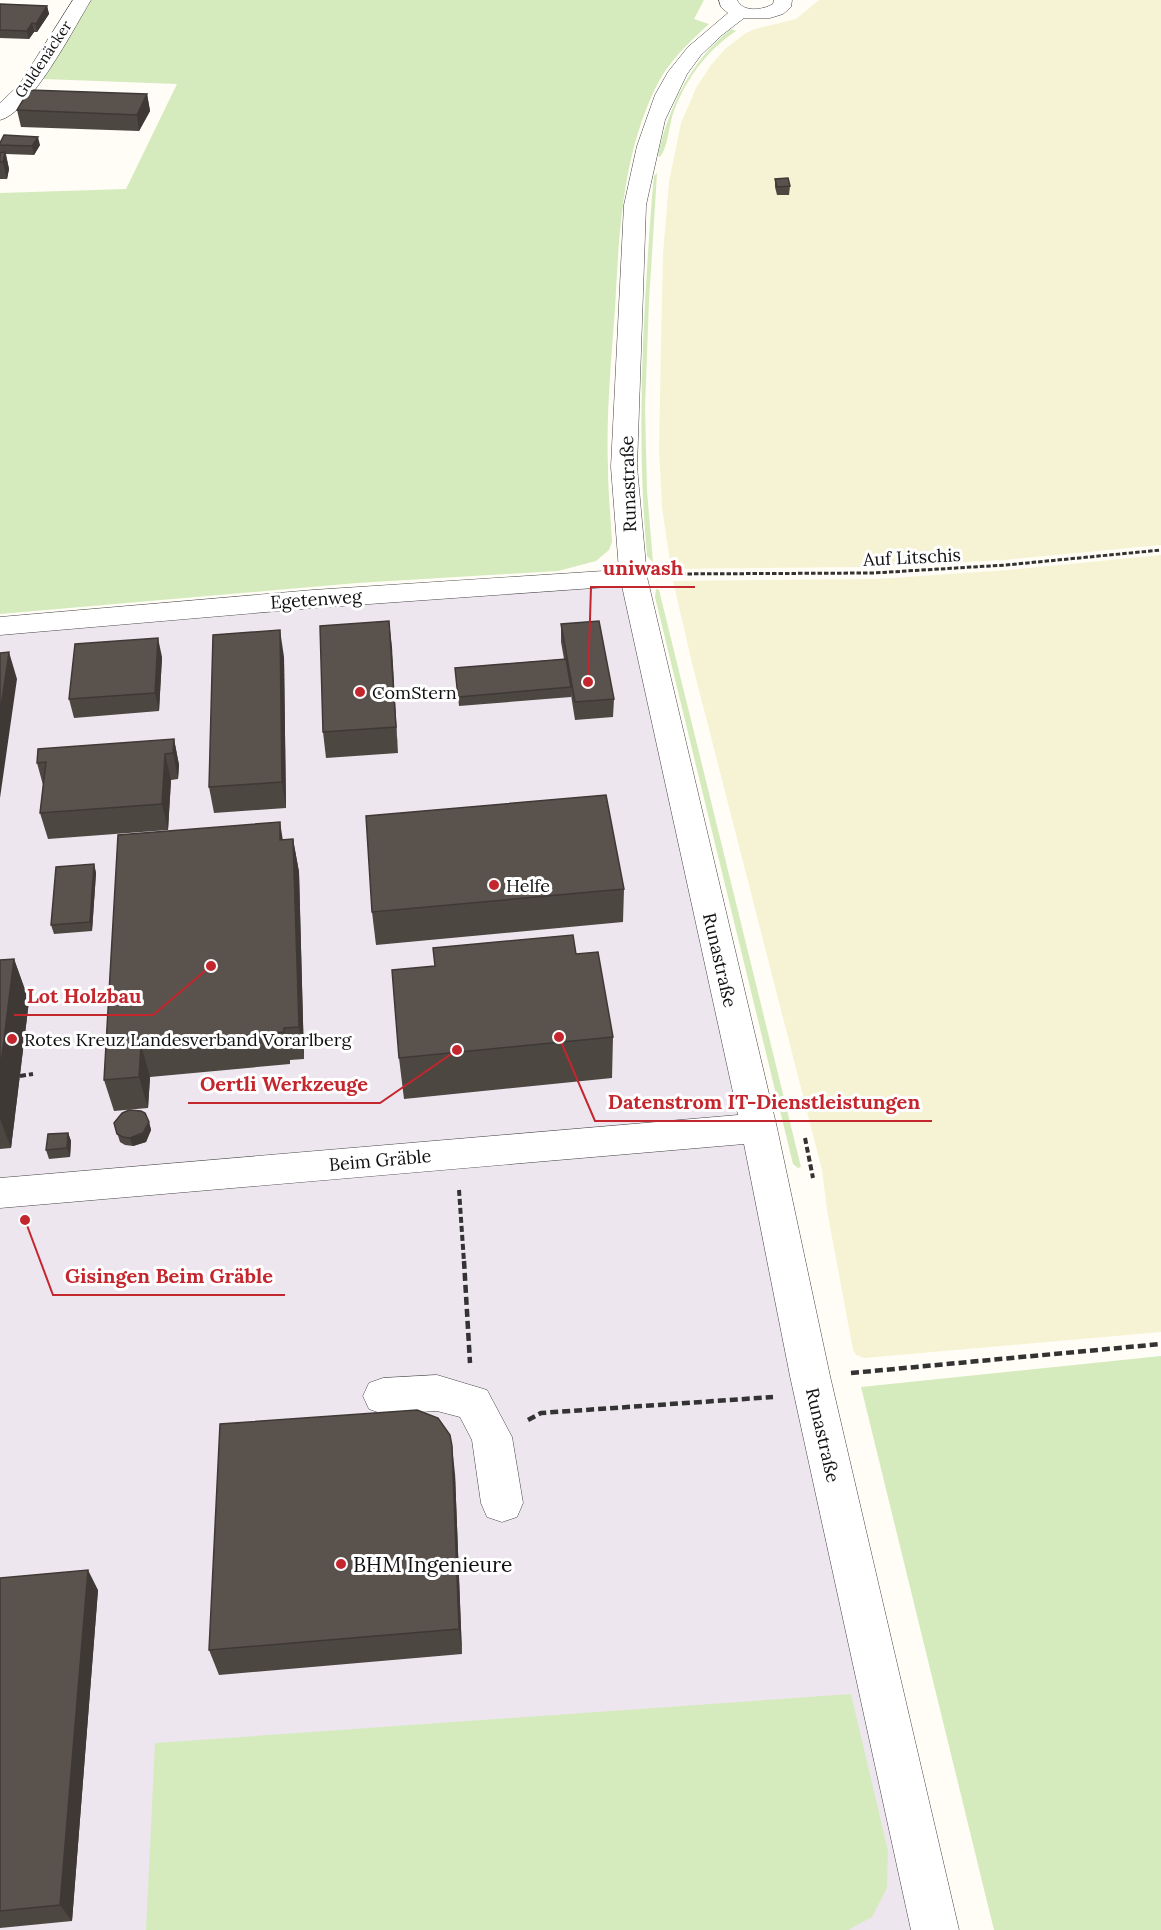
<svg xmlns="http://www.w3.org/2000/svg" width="1161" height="1930" viewBox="0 0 1161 1930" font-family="Lora,serif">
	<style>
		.industrial { fill: #eee6ef }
		.farmland { fill: #f6f3d4 }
		.green { fill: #d5ebbd }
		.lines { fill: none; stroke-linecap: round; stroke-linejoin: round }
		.minor-casing { stroke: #444; stroke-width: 1 }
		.path-far2 { stroke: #333; stroke-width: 3; stroke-dasharray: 4.5 2; stroke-linecap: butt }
		.path-far1 { stroke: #333; stroke-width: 4; stroke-dasharray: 6 3; stroke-linecap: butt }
		.path { stroke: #333; stroke-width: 4.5; stroke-dasharray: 8 4; stroke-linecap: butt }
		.minor { fill: #fff; fill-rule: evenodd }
		.wall { fill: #4d4742 }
		.shaded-wall { fill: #3f3936 }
		.building { fill: #5a524d; stroke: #3f3936; stroke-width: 1.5 }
		.poi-dot { fill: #c4262e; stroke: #fff; stroke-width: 2 }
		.labels { text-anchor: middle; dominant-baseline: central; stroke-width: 6; stroke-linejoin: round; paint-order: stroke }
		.far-street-label { font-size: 15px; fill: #111; stroke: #fff }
		.street-label { font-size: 18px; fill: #111; stroke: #fff }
		.poi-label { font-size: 18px; fill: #111; stroke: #fff; text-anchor: start }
		.near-poi-label { font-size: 21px; fill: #111; stroke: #fff; text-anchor: start }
		.leader { fill: none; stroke: #c4262e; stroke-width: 2 }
		.callout-dot { fill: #c4262e; stroke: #fff; stroke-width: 2 }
		.callout-label { font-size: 20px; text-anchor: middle; font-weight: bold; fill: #c4262e; stroke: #fff; stroke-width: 6; stroke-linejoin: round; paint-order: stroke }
	</style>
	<rect width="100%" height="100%" fill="#fffdf5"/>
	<polygon class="industrial" points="633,577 935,1930 0,1930 0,626"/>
	<g class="farmland">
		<polygon points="819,0 1161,0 1161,545 1004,560 871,567 671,569 662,507 659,449 661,345 663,254 669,182 681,123 696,88 711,65 725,49 746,33 755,29 796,19"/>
		<polygon points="1161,555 1161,1332 864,1358 856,1355 853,1350 827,1210 822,1170 692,663 673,581 876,579 1008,570"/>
	</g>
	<g class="green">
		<path d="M 88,0 L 704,0 L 694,19 L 709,24 C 688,43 666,64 654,91 C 622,159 619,235 615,309 C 611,362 606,416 608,469 C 608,493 611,518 612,542 L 609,550 L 596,561 L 558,571 L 357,583 L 0,614 L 0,193 L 126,189 L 177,84 L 43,79 L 64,45 Z"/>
		<path d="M 731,29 L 736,31 C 707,50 683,82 672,117 C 669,128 667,149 660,157 L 658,155 C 670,104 690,62 731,29 Z"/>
		<path d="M 657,173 L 649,301 L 645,408 L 647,491 L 653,562 L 647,556 C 636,436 643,317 652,197 L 654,176 Z"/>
		<polygon points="656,589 659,590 801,1167 798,1168 793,1164 655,597"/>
		<polygon points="1161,1356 1161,1930 994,1930 861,1387"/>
		<polygon points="851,1694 888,1851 887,1888 872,1917 848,1930 146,1930 155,1743"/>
	</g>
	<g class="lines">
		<g class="minor-casing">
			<g id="minor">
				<path d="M 73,0 L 91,0 C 74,28 30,113 0,120 L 0,103 L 19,85 Z"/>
				<path d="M 719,0 L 737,0 C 743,13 763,10 773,4 L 774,0 L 792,0 L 791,7 L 783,14 L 770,18 L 744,18 L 722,35 L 701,55 L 687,74 L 665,120 L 646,205 L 637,467 L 647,577 L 777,1128 L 830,1376 L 959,1930 L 911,1930 L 790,1376 L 744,1144 L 0,1208 L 0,1178 L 738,1115 L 622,586 L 313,608 L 0,635 L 0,617 L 313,590 L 619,570 L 611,467 L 624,205 L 637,146 L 655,95 L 668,72 L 688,47 L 728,13 L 721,7 Z"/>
				<polygon points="437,1375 487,1390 512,1437 523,1503 517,1517 502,1522 487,1517 481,1503 472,1440 460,1417 437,1411 383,1414 369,1409 363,1396 369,1383 383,1378"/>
			</g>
		</g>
		<polyline class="path-far2" points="668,574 873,573 1006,565 1161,550"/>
		<g class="path-far1">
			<polyline points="20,1076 33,1074"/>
			<polyline points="805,1138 813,1178"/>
			<polyline points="459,1190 464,1262"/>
		</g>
		<g class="path">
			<polyline points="464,1261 470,1363"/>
			<polyline points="851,1373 1161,1344"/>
			<polyline points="528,1420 541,1413 773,1397"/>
		</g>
		<use href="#minor" class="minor"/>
	</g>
	<g class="wall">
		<polygon points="0,4 47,6 49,14 37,32 34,32 29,39 0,38"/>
		<polygon points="147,94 150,111 139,131 21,127 17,110"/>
		<polygon points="0,143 40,145 34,155 6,154 9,169 7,179 0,179"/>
		<polygon points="775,179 790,186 789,195 777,195 775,187"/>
		<polygon points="389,621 398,753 326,758 323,732"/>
		<polygon points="561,624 614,699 613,717 575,720 571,695 571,697 459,706 455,668 564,659 561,642"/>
		<polygon points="162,657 159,711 74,718 69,699"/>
		<polygon points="284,657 286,808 214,813 209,787"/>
		<polygon points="174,739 179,765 178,779 171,780 168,830 48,839 40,813 43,785 37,763"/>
		<polygon points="293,839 299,872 304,1059 290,1060 290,1064 150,1077 148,1108 114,1111 104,1080 283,840"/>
		<polygon points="94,864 96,873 92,931 54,934 51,925"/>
		<polygon points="624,889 623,922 376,945 372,912"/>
		<polygon points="576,954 613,1037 612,1078 404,1099 399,1058 434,966"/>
		<polygon points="14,959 29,1001 11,1148 0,1149 0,960"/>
		<polygon points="149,1122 151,1130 146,1142 133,1146 125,1145 120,1142 114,1123"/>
		<polygon points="68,1133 71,1141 70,1157 49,1159 46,1150"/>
		<polygon points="455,1474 462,1654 219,1675 209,1650"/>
		<polygon points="0,1578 98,1590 72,1921 0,1928"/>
	</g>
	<g class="shaded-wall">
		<polygon points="47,6 49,14 37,32 36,24"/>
		<polygon points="32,23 34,32 29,39 27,31"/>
		<polygon points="147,94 150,111 139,131 137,115"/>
		<polygon points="38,137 40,145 34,155 32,146"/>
		<polygon points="5,152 9,169 7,179 3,162"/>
		<polygon points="389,621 392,647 398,753 396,727"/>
		<polygon points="280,630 284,657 286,808 282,782"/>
		<polygon points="158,638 162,657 159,711 155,693"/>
		<polygon points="9,652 17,679 0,798 0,714"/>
		<polygon points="174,739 179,765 178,779 173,753"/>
		<polygon points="165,754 171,780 168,830 162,804"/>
		<polygon points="280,822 285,854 280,840"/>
		<polygon points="293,839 299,872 304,1059 299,1027"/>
		<polygon points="94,864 96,873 92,931 90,922"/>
		<polygon points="14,959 29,1001 11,1148 0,1119 0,1071"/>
		<polygon points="141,1045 150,1077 148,1108 139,1077"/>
		<polygon points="149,1122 151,1130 146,1142 133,1146 130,1138"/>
		<polygon points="68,1133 71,1141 70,1157 67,1148"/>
		<polygon points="452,1446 455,1474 462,1654 459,1629"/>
		<polygon points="88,1570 98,1590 72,1921 60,1905"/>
	</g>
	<g class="building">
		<polygon points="0,4 47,6 36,24 32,23 27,31 0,30"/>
		<polygon points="29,90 147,94 137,115 17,110"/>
		<polygon points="4,135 38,137 32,146 0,145 0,143"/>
		<polygon points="5,152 3,162 0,162 0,153"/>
		<polygon points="788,178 790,186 777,187 775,179"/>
		<polygon points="389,621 396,727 323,732 320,626"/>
		<polygon points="599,621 614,699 575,702 561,624"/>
		<polygon points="280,630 282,782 209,787 213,635"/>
		<polygon points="158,638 155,693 69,699 75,644"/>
		<polygon points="9,652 0,714 0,653"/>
		<polygon points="566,659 571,687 458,697 455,668"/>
		<polygon points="174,739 173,753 165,754 162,804 40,813 46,762 37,763 38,749"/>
		<polygon points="606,795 624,889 372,912 366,816"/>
		<polygon points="280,822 280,840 293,839 299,1027 284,1028 284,1032 141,1045 139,1077 104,1080 118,835"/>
		<polygon points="94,864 90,922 51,925 56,867"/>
		<polygon points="573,935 576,954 598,952 613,1037 399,1058 392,970 435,966 433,948"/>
		<polygon points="14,959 0,1071 0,960"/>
		<polygon points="129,1110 141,1111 145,1113 149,1122 143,1133 130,1138 123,1137 117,1134 114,1123 122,1113"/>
		<polygon points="68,1133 67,1148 46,1150 48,1134"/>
		<polygon points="417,1410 438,1418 450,1435 452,1446 459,1629 209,1650 220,1424"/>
		<polygon points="88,1570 60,1905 0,1911 0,1578"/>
	</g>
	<g class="poi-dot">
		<circle cx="360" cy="692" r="6"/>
		<circle cx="494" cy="885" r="6"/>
		<circle cx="12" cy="1039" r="6"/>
		<circle cx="341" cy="1564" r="6"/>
	</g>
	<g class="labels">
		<g class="far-street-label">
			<text transform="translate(43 59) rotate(-56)">Guldenäcker</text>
		</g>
		<g class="street-label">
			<text transform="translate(628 484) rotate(-92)">Runastraße</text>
			<text transform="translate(912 557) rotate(-3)">Auf Litschis</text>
			<text transform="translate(316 599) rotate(-4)">Egetenweg</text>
			<text transform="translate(720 960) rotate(77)">Runastraße</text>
			<text transform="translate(380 1160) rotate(-5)">Beim Gräble</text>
			<text transform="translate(823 1435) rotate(77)">Runastraße</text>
		</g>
		<g class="poi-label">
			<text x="372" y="692">ComStern</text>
			<text x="506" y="885">Helfe</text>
			<text x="24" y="1039">Rotes Kreuz Landesverband Vorarlberg</text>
		</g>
		<g class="near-poi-label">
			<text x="353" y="1564">BHM Ingenieure</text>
		</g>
	</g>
	<path class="leader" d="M588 682L591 587H695M211 966L153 1015H14M457 1050L380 1103H188M559 1037L595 1121H932M25 1220L53 1295H285"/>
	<g class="callout-dot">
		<circle cx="588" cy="682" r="6"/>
		<circle cx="211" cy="966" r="6"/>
		<circle cx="457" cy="1050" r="6"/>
		<circle cx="559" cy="1037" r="6"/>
		<circle cx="25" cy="1220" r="6"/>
	</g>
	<g class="callout-label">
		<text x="643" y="575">uniwash</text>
		<text x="84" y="1003">Lot Holzbau</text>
		<text x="284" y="1091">Oertli Werkzeuge</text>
		<text x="764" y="1109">Datenstrom IT-Dienstleistungen</text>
		<text x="169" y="1283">Gisingen Beim Gräble</text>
	</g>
</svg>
